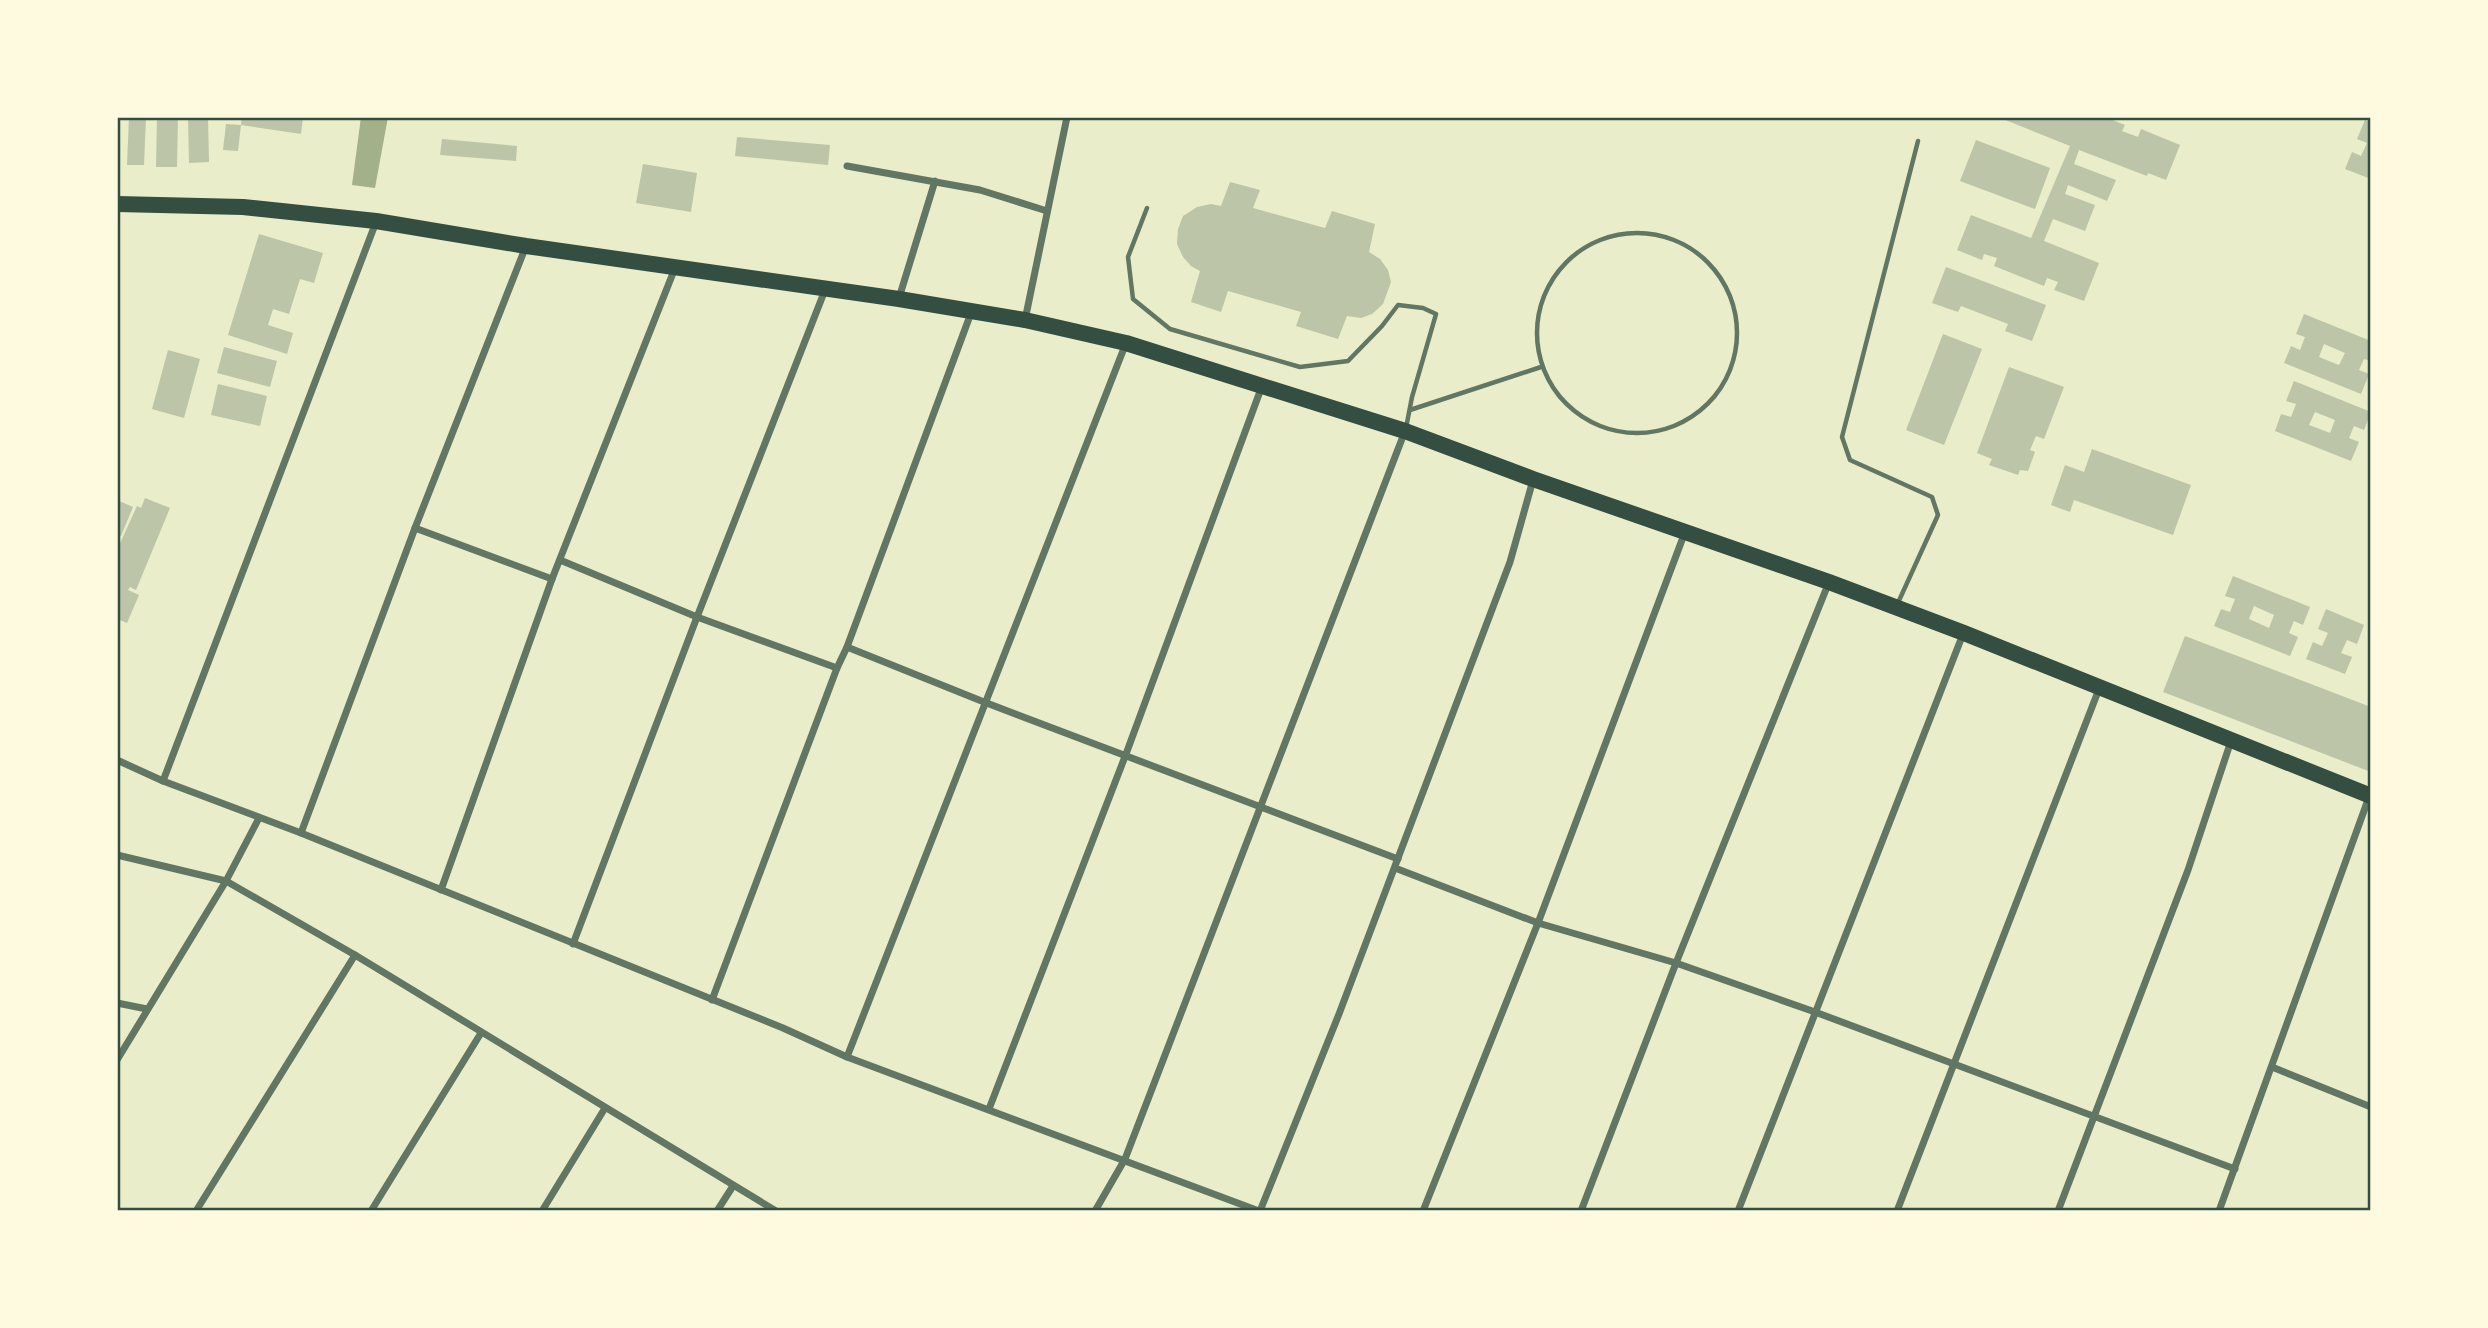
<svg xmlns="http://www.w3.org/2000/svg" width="2488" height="1328" viewBox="0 0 2488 1328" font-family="'Exo 2',sans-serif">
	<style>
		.water { fill: #a3b18a }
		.building { fill: #bcc5a7; fill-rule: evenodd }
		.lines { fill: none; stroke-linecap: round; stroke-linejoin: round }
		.service { stroke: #617663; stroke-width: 4.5 }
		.minor { stroke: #617663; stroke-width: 7 }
		.primary { stroke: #344e41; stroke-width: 16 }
		.neatline { fill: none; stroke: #344e41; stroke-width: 2.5 }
	</style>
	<rect width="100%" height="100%" fill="#e9edc9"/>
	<polygon class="water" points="361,117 388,117 375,188 352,185"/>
	<g class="building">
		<polygon points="129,117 146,117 144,165 127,165"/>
		<polygon points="157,117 178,117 177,167 156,167"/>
		<polygon points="188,117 208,117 209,162 189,163"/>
		<polygon points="242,117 303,117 301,134 241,125"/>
		<polygon points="1998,117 2105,117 2125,125 2122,131 2138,137 2141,129 2180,145 2166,180 2148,173 2147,176 2079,150 2074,164 2116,180 2107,201 2068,185 2065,194 2095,205 2085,231 2053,219 2044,241 2099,263 2084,301 2054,290 2058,282 2047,278 2044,286 1994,266 1997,258 1984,254 1982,260 1957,250 1971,215 2031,238 2070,146"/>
		<polygon points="2365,120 2371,122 2371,179 2345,169 2352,152 2361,156 2367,143 2357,139"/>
		<polygon points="226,124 241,125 238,151 223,150"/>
		<polygon points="737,137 830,145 828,165 735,156"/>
		<polygon points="442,139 517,146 516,161 440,155"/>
		<polygon points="1976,140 2050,168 2035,209 1960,181"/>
		<polygon points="643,164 697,173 691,212 636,203"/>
		<polygon points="1230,182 1260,190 1253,208 1325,228 1332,211 1375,224 1369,252 1380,259 1388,270 1391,282 1383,304 1372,314 1361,318 1347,316 1338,339 1296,326 1301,312 1228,291 1221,312 1191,302 1200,271 1191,266 1183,257 1177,244 1178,229 1183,216 1197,207 1211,204 1221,206"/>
		<polygon points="259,234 323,253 314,283 300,279 289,314 273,309 268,325 293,333 287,354 228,335"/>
		<polygon points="1946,267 2046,305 2032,341 2005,331 2008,324 1961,306 1958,312 1932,303"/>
		<path d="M 2304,314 L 2371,341 L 2371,361 L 2364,359 L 2359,370 L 2369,374 L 2361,394 L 2284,363 L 2291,346 L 2300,350 L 2305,337 L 2296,334 ZM 2324,344 L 2345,353 L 2339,365 L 2319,357 Z"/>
		<polygon points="1943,334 1982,349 1944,445 1906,430"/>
		<polygon points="224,347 277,361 270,387 217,373"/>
		<polygon points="168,350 200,359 184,418 152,409"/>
		<polygon points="2009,367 2064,387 2044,439 2036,436 2030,450 2035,452 2028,471 2020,470 2018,475 1989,465 1992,459 1977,453"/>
		<path d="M 2294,381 L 2371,412 L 2364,430 L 2354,426 L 2349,438 L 2359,442 L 2351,461 L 2275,431 L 2281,414 L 2291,417 L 2296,404 L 2286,401 ZM 2315,412 L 2335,420 L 2330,433 L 2309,425 Z"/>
		<polygon points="218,384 267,396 260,426 211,415"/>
		<polygon points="2092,449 2191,485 2173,535 2074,500 2070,512 2051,505 2065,465 2084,472"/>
		<polygon points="145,498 170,508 136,590 130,587 128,590 139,595 127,623 117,619 117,550 137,506 141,508"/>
		<polygon points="117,500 133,507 121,536 117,535"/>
		<path d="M 2233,576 L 2310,607 L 2303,625 L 2294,621 L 2289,633 L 2298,637 L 2290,656 L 2214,626 L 2221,609 L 2230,612 L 2235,599 L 2225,596 ZM 2254,606 L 2274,615 L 2269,628 L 2249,619 Z"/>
		<polygon points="2326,609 2364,625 2357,644 2347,640 2341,653 2352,657 2345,674 2306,659 2313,642 2322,646 2328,633 2318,629"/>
		<polygon points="2185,636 2371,707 2371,772 2163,692"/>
	</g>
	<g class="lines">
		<g class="service">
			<polyline points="1147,208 1128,257 1133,299 1170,329 1300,367 1348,361 1382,326 1398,305 1423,308 1436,314 1412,397 1406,428"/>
			<circle cx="1637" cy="333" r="100"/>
			<polyline points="1410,410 1541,367"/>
			<polyline points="1897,605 1938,515 1932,497 1850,460 1842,437 1918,141"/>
		</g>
		<g class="minor">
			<polyline points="847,166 980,190 1047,211"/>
			<polyline points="899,298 935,181"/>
			<polyline points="1025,320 1067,117"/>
			<polyline points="415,528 552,579"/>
			<polyline points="560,560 697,617 837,668"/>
			<polyline points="847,647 984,702 1398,859"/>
			<polyline points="117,760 163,781 301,833 783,1028 847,1057 1259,1211"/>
			<polyline points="163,781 376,222"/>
			<polyline points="301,833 415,528 526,246"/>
			<polyline points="117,855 226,881 355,955 776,1211"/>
			<polyline points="1395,868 1538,923 1676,963 1815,1012 2235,1169"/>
			<polyline points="441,890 552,579 675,268"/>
			<polyline points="573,944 697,617 825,290"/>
			<polyline points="712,1000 837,668 847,647 971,313"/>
			<polyline points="117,1003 147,1009"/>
			<polyline points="847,1057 1126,343"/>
			<polyline points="117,1060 226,881 259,818"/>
			<polyline points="2272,1067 2371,1107"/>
			<polyline points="989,1109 1126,754 1262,386"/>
			<polyline points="196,1211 355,955"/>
			<polyline points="371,1211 481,1033"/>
			<polyline points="542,1211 605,1108"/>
			<polyline points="717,1211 733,1186"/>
			<polyline points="1095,1211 1125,1159 1405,431"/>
			<polyline points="1260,1211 1339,1014 1510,562 1533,480"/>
			<polyline points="1423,1211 1538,923 1685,532"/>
			<polyline points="1581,1211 1676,963 1829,582"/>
			<polyline points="1738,1211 1963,634"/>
			<polyline points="1897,1211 2099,689"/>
			<polyline points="2058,1211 2188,870 2231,741"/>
			<polyline points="2219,1211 2369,797"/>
		</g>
		<polyline class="primary" points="117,204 243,207 376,221 526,246 899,299 1025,320 1126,343 1405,431 1533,479 1829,582 1964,633 2371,796"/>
	</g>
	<rect width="2488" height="1328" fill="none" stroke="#fefae0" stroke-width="238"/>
	<rect x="119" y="119" width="2250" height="1090" class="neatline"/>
</svg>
